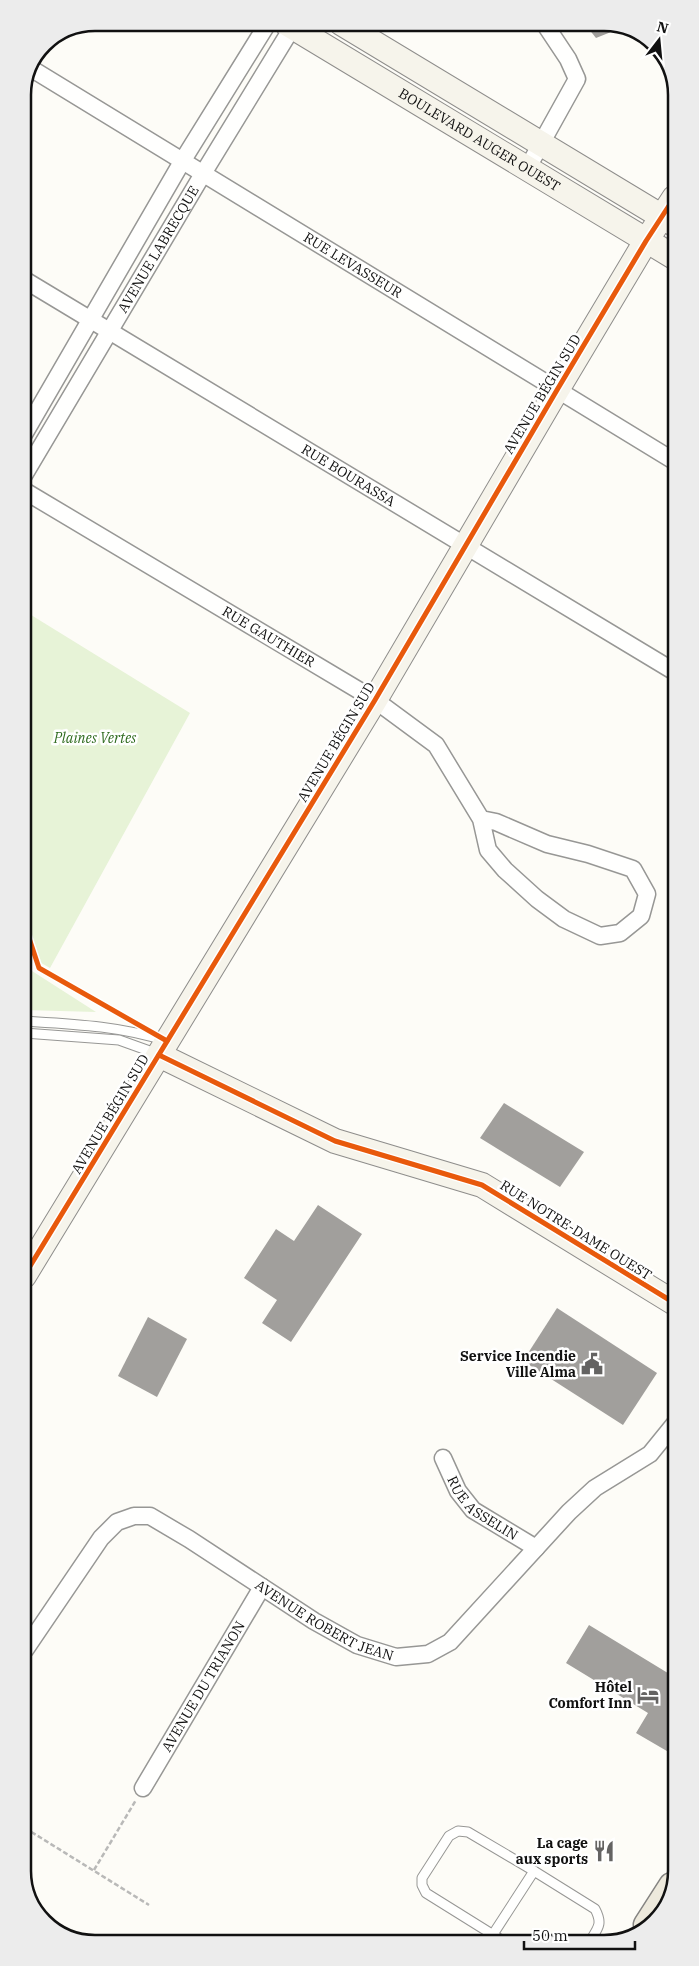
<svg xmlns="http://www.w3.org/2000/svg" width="699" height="1966" viewBox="0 0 699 1966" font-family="'IBM Plex Serif',serif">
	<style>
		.green { fill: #e7f3d7 }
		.building { fill: #a19f9c }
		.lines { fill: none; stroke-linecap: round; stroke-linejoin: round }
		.lane-casing { stroke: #979795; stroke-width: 11 }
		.street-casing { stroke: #979795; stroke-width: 19 }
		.secondary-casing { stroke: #8e8d8b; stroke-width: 26 }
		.primary-casing { stroke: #858482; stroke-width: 29 }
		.path { stroke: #b9b9b8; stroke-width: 2.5; stroke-dasharray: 5 2.5; stroke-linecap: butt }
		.lane { stroke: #fffffe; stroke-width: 9 }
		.street { stroke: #fffffe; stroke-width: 16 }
		.secondary { stroke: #f6f4eb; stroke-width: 24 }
		.primary { stroke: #ede9dc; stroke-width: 26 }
		.cycleway-casing { stroke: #fff; stroke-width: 8 }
		.cycleway { stroke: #e8590c; stroke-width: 5 }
		.labels { text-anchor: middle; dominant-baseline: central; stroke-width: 5; stroke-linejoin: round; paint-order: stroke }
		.street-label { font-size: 14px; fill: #111; stroke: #fff }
		.park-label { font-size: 14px; font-style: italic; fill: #2f6b1f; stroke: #fff }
		.poi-label { font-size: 14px; font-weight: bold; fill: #111; stroke: #fff; text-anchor: end }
		.rim { fill: none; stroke: #111; stroke-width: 2.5 }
	</style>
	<rect width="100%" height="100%" fill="#fdfcf7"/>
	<polygon class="green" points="23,610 190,713 50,968 29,956 32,971 96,1012 24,1010"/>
	<g class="building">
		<polygon points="584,23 609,23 621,28 596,38"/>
		<polygon points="504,1103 584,1152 560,1187 480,1138"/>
		<polygon points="318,1205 362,1234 291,1342 262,1323 277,1300 244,1278 276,1229 294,1241"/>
		<polygon points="557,1308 657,1373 623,1425 523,1361"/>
		<polygon points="148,1317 187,1339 157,1397 118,1376"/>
		<polygon points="589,1625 676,1678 676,1747 672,1754 636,1733 648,1713 566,1663"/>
	</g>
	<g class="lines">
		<g class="lane-casing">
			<g id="lane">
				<path d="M 24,1021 C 72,1024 121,1026 166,1041"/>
				<polyline points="24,1033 119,1040 158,1054"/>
				<polyline points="503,1941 426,1893 422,1885 422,1878 449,1836 458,1831 468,1832 534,1871"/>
				<path d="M 488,1942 L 534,1871 L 595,1909 C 603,1924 598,1928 590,1941"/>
			</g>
		</g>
		<g class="street-casing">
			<g id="street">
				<path id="s1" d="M 32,69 L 674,461"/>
				<polyline points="527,169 577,79 568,59 544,23"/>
				<path id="s2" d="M 23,279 L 675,672"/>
				<polyline points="23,436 183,160 268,23"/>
				<path id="s3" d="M 23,477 L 204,172 L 295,23"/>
				<path id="s4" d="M 23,490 L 375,700 L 436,745 L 481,819 L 488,850 L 505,870 L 537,899 L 564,919 L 600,936 L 620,933 L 641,916 L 647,894 L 633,869 L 588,854 L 547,844 L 496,822 L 481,819"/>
				<path id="s5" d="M 443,1458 L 458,1491 L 473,1510 L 536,1548"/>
				<path id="s6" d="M 25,1650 L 101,1538 L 117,1522 L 134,1516 L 150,1516 L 189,1539 L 314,1621 L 357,1645 L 396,1657 L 428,1654 L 450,1642 L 569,1512 L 595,1488 L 650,1454 L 676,1422"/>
				<path id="s7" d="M 143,1788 L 262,1587"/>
			</g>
		</g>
		<g class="secondary-casing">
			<g id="secondary">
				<path id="s8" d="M 286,23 L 674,257"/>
				<polyline points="341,23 674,224"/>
				<polyline points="159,1055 335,1141 482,1185 676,1304"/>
				<polyline points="24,1276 375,700 557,390 646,241 674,198"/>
			</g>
		</g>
		<g class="primary-casing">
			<polyline id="primary" points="647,1925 672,1886"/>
		</g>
		<g class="path">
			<polyline points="25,1828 149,1905"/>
			<polyline points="94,1870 136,1800"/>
		</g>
		<use href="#lane" class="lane"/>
		<use href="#street" class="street"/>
		<use href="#secondary" class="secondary"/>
		<use href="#primary" class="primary"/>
		<g class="cycleway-casing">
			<g id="cycleway">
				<polyline points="24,932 28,935 39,968 167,1041"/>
				<polyline points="159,1055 335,1141 482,1185 676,1304"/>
				<polyline points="24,1276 375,700 557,390 646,241 674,198"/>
			</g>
		</g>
		<use href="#cycleway" class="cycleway"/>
	</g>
	<defs>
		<g id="civic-bare" transform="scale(1.725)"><path d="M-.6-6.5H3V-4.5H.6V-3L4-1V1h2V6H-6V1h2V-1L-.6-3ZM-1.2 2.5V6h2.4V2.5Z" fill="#646362" stroke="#fff" stroke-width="2.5" paint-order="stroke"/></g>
		<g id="hotel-bare" transform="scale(1.725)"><path d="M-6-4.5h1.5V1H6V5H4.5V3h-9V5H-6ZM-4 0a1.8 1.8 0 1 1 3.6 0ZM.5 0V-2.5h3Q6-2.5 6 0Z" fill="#646362" stroke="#fff" stroke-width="2.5" paint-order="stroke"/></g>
		<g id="restaurant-bare" transform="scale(1.725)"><path d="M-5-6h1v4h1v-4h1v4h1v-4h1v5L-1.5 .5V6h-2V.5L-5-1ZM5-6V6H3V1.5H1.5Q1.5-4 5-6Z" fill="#646362" stroke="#fff" stroke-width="2.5" paint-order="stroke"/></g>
	</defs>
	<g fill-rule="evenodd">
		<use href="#civic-bare" x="592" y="1364"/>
		<use href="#hotel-bare" x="648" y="1695"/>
		<use href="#restaurant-bare" x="604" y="1851"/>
	</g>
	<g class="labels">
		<g class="street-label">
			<text stroke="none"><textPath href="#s8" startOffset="226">BOULEVARD AUGER OUEST</textPath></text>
			<text stroke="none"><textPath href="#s3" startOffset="265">AVENUE LABRECQUE</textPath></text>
			<text stroke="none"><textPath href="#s1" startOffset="376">RUE LEVASSEUR</textPath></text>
			<text transform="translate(542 394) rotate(-59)">AVENUE BÉGIN SUD</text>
			<text stroke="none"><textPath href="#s2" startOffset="380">RUE BOURASSA</textPath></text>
			<text stroke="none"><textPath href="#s4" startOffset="286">RUE GAUTHIER</textPath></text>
			<text transform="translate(336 742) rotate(-59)">AVENUE BÉGIN SUD</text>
			<text transform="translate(110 1114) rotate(-59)">AVENUE BÉGIN SUD</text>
			<text transform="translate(576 1230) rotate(32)">RUE NOTRE-DAME OUEST</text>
			<text stroke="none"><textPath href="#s5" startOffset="66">RUE ASSELIN</textPath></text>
			<text stroke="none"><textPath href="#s6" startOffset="396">AVENUE ROBERT JEAN</textPath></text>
			<text stroke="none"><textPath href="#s7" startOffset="118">AVENUE DU TRIANON</textPath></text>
		</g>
		<g class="park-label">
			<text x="95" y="738">Plaines Vertes</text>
		</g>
		<g class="poi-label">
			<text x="576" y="1356">Service Incendie<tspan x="576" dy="16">Ville Alma</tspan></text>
			<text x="632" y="1687">Hôtel<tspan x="632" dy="16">Comfort Inn</tspan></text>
			<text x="588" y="1843">La cage<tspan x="588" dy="16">aux sports</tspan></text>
		</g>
	</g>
	<path d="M0 0H699V1966H0ZM95 31H604A64 64 0 0 1 668 95V1871A64 64 0 0 1 604 1935H95A64 64 0 0 1 31 1871V95A64 64 0 0 1 95 31Z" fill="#ececec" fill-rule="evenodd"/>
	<path class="rim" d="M95 31H604A64 64 0 0 1 668 95V1871A64 64 0 0 1 604 1935H95A64 64 0 0 1 31 1871V95A64 64 0 0 1 95 31Z"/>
	<g transform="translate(659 40) rotate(16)" stroke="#ffffff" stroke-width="4" paint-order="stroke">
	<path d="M0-4L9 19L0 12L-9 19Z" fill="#111111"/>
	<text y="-8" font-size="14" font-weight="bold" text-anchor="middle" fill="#111111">N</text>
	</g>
	<path d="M524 1941v8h111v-8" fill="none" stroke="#111111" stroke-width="2.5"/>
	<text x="532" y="1941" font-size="15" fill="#111111" stroke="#ffffff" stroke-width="4" paint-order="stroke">50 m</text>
</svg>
